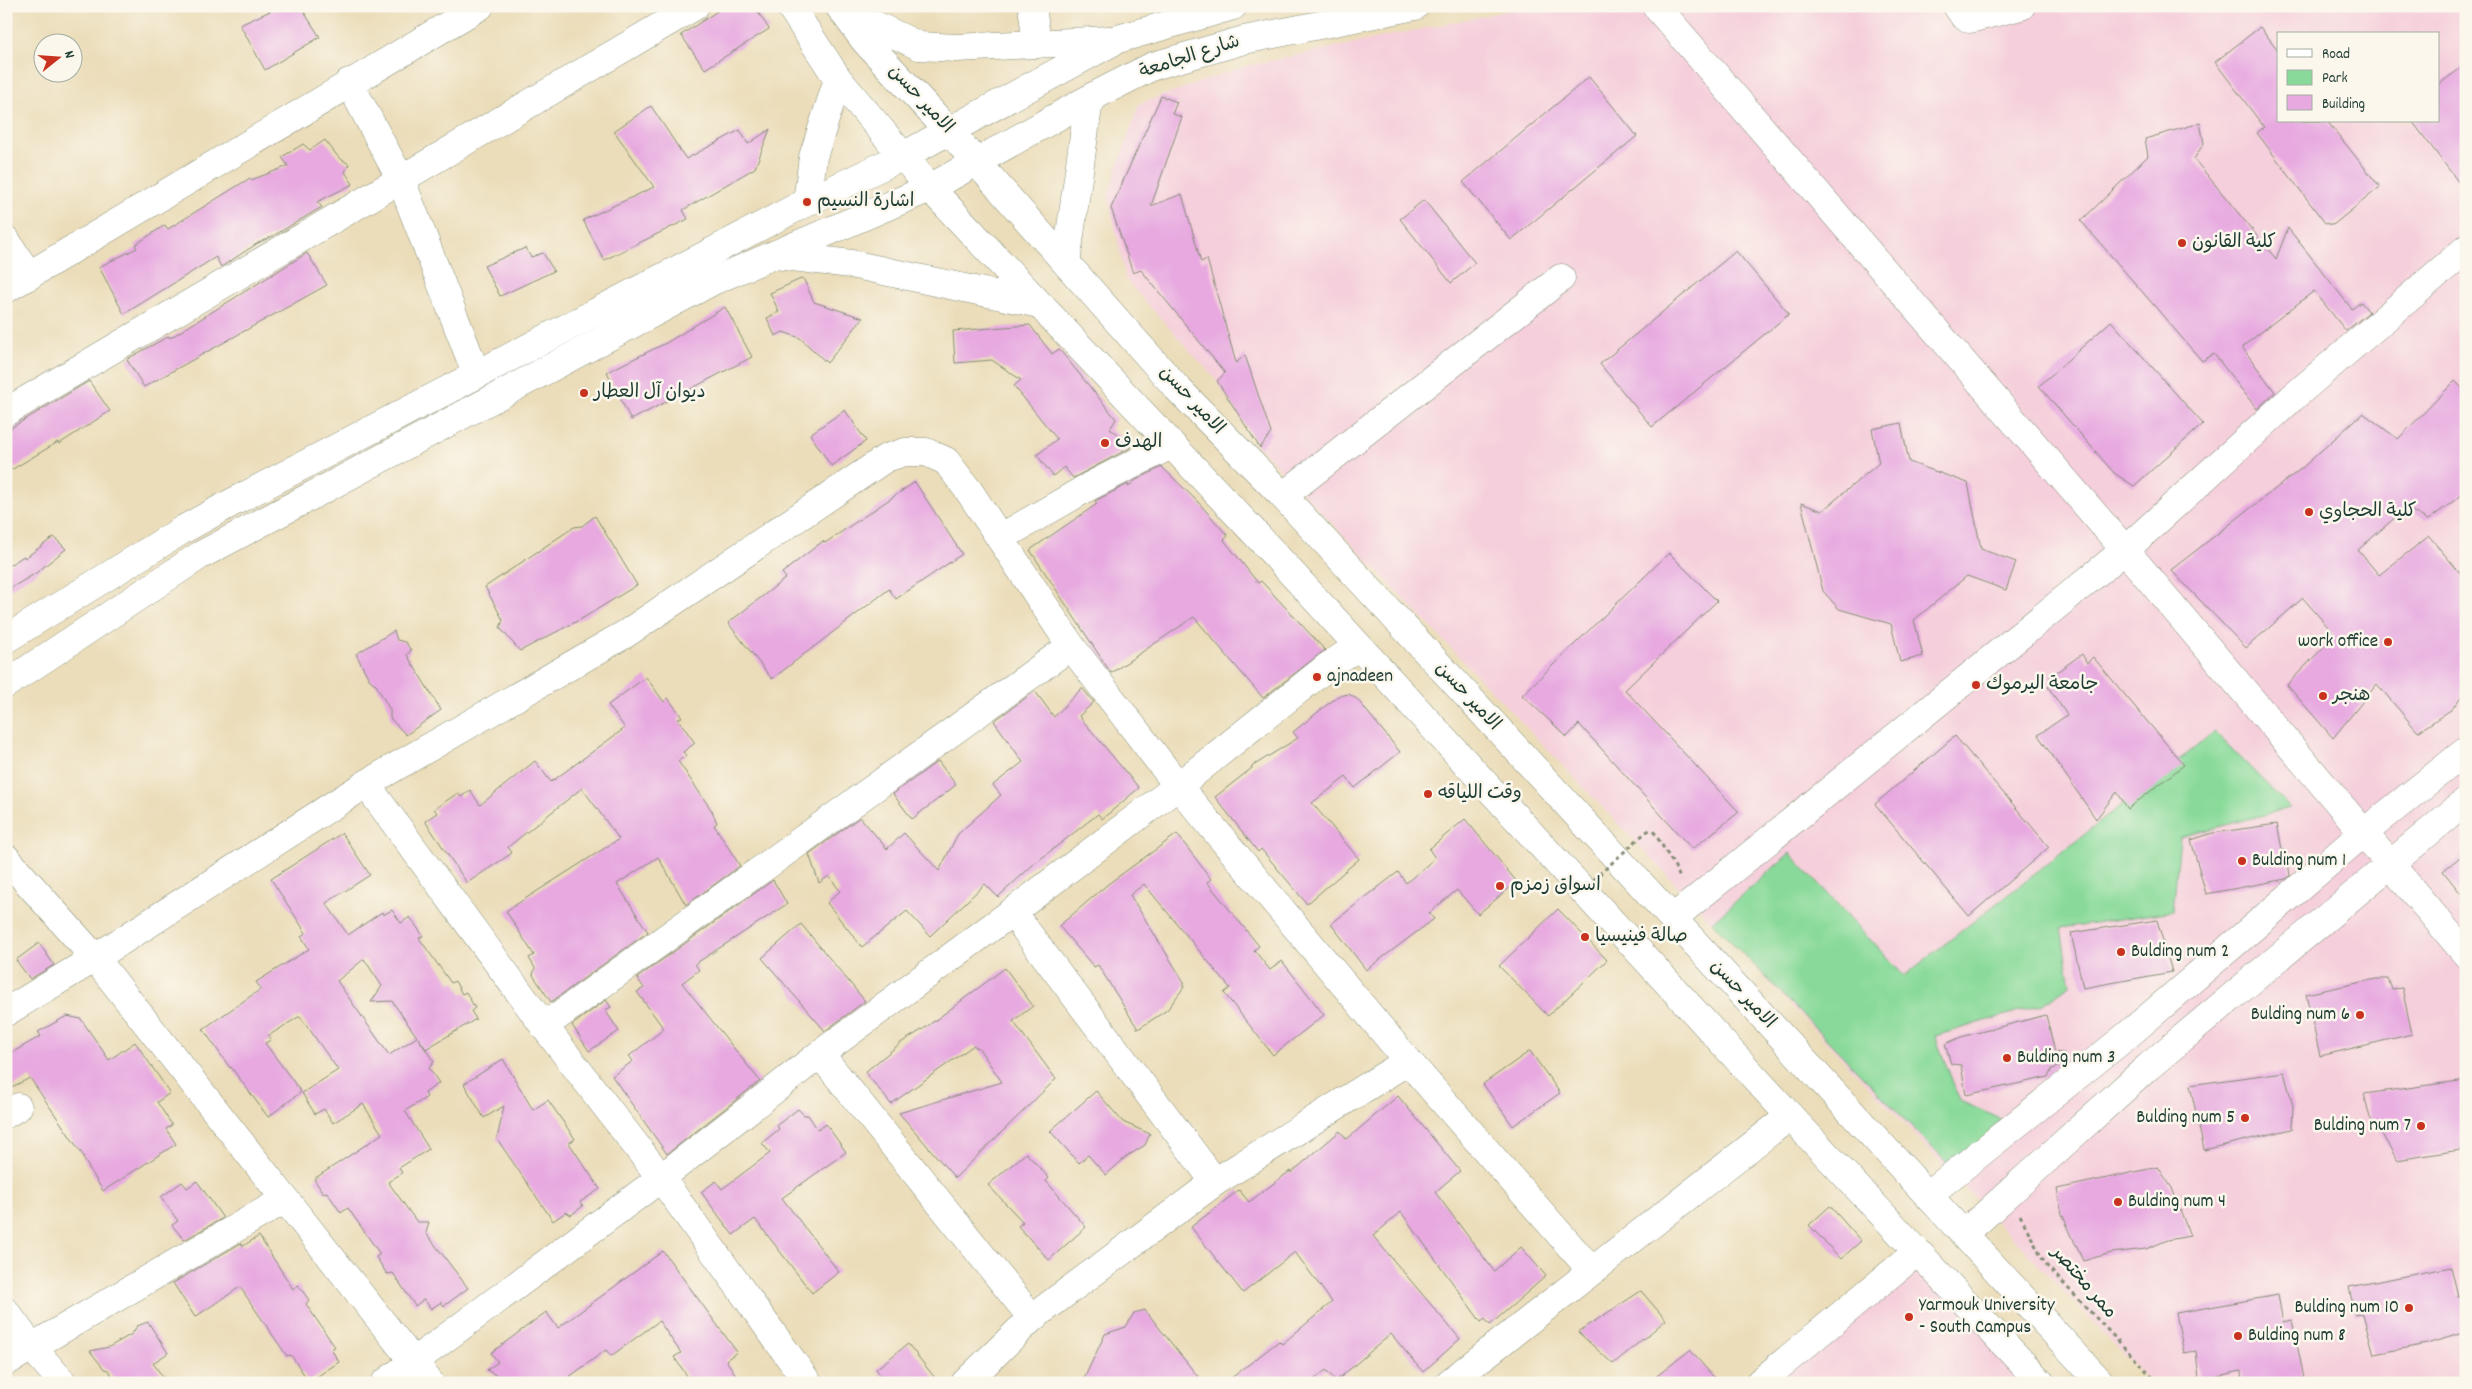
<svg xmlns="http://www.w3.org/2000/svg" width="2472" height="1389" viewBox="0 0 2472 1389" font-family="Dekko,'Playpen Sans Arabic',sans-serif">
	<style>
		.built { fill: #f5cfdb; fill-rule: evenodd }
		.park { fill: #89da9a; stroke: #548c67 }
		.building { fill: #e7a9e0; fill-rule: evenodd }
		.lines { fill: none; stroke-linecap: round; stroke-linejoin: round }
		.minor-casing { stroke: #858d76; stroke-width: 29 }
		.major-casing { stroke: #858d76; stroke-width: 29 }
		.path { stroke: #858d76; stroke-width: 3; stroke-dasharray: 4 4; stroke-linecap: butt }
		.minor { stroke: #fff; stroke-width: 28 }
		.major { stroke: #fff; stroke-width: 28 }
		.path-bridge { stroke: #858d76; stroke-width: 3; stroke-dasharray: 4 4; stroke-linecap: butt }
		.poi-dot { fill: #c8321e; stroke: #fbf7ec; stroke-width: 2 }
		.labels { text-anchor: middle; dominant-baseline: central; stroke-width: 5; stroke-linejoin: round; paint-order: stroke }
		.street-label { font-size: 19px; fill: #1f3d34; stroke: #fbf7ec }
		.poi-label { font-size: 19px; fill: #1f3d34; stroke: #fbf7ec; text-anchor: start }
	</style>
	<rect width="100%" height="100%" fill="#fbf7ec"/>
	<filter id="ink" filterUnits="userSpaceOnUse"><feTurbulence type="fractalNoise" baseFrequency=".02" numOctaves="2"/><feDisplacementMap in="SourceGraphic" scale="10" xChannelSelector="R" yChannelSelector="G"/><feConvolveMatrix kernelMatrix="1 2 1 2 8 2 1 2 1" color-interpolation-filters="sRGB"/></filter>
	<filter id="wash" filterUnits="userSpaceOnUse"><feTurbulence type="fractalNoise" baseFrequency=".0096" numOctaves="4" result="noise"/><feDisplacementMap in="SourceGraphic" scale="20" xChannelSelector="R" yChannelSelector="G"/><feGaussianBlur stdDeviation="1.12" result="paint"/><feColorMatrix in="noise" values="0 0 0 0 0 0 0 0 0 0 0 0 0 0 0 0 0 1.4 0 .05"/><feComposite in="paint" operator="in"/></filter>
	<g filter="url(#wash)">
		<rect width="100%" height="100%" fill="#ebddb9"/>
		<g class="built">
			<path d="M 1530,6 L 2466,6 L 2466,1383 L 2151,1383 L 1260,448 L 1217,381 L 1126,280 L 1108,195 L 1139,104 L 1242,67 ZM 2278,34 L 2438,34 L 2438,121 L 2278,121 Z"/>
			<polygon points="1917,1252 2042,1383 1758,1383"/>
		</g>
		<polygon class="park" points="2215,732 2290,808 2180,837 2173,911 2061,928 2070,985 2043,1004 1935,1036 1960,1101 2001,1119 1956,1172 1712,922 1790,853 1904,976"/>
		<g id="blocks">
			<g class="building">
				<polygon points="281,6 300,6 320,37 265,70 240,25"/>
				<polygon points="725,6 754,6 769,29 705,69 681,35"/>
				<polygon points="2260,27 2278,50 2278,121 2327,121 2380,187 2333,225 2325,223 2257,133 2264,127 2215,62"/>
				<polygon points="2466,64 2466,192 2412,121 2438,121 2438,85"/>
				<polygon points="1589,77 1637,136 1511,240 1463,182"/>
				<polygon points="1161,96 1177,102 1172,114 1182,117 1151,206 1182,194 1201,262 1207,259 1236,363 1245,355 1271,433 1260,448 1217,381 1225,373 1141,270 1133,273 1111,208"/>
				<polygon points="651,106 686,159 740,130 748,144 770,129 755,168 683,210 688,219 604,260 583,220 654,187 614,131"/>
				<polygon points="2200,123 2204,143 2194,159 2276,259 2288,228 2352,309 2361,302 2369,312 2346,331 2314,291 2242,347 2275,392 2257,409 2214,354 2202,361 2081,221 2148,156 2145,139"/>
				<polygon points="325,140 339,158 349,164 345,172 353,184 317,202 322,207 273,236 258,243 221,267 216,257 124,314 99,267 137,248 135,245 165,225 168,229 250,178 251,180 288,166 282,157 303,144 310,150"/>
				<polygon points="1424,200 1475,263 1451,283 1400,219"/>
				<polygon points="525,248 531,257 543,253 554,271 500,296 484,266"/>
				<polygon points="1736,251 1789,314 1652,427 1600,364"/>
				<polygon points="307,253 327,285 144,387 127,360 129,358 169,336 170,338"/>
				<polygon points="803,278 814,302 863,318 827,363 800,338 783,332 775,336 767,318 779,312 770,293"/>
				<polygon points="725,307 752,357 631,420 607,372 666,343"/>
				<polygon points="2111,321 2203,424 2134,486 2114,473 2039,386"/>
				<polygon points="1030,325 1052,354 1059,349 1116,419 1110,429 1130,443 1130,448 1073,478 1064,467 1053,476 1037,455 1057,439 1014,386 1021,380 992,360 955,363 953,331"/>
				<polygon points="89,381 110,411 59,444 58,442 6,473 6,431"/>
				<polygon points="2455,381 2466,392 2466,492 2428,520 2406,508 2358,550 2379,575 2429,536 2466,580 2466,690 2452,709 2418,732 2377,684 2333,738 2287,685 2335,635 2303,598 2246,648 2171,570 2302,468 2363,413 2398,439"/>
				<polygon points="845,410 866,441 831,466 810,434"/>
				<polygon points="1901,423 1909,462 1968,483 1981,549 2016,562 2006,590 1967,576 1914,620 1923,656 1900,662 1891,624 1839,609 1823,591 1801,503 1822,511 1879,463 1872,429"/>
				<polygon points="1162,467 1198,502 1228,536 1224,540 1258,583 1261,581 1325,650 1263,698 1194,617 1111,673 1030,550 1097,504 1095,501 1128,484 1128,487 1136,480"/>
				<polygon points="915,482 962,554 896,599 889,589 772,679 728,623 786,578 782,573 823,541 825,543"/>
				<polygon points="595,516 637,585 583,618 520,651 500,628 503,620 485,587 574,527 582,526"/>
				<polygon points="54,537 66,549 36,573 6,591 6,567 24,556 25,558"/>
				<polygon points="1669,553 1717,601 1625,690 1739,812 1692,849 1579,724 1567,737 1522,695"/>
				<polygon points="394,631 397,640 405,642 411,650 407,655 441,710 406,735 390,718 390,710 376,685 369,679 356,654"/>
				<polygon points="2082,654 2087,663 2093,657 2184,765 2128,809 2117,792 2096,819 2038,735 2067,715 2048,687 2055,683 2050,677"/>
				<polygon points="646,677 664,702 668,698 682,717 678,719 695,743 683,752 687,755 678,761 712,811 717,823 714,825 740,866 686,905 658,857 617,884 648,932 551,1002 533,975 535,968 529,958 534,955 506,911 619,839 582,788 508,847 512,853 467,883 425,821 437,813 434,809 458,793 461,797 470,790 480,805 535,761 551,782 625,728 608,705"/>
				<polygon points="1082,688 1094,702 1079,716 1139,788 1102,819 1098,814 1034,864 998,897 985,884 930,936 907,911 862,947 827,903 840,891 829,876 819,883 809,854 860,817 887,849 904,833 939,871 958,834 1001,795 993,785 1023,762 994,721 1035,691 1054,717"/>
				<polygon points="1349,694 1357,699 1400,752 1355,788 1346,777 1312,803 1359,859 1307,904 1261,849 1258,852 1215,797 1252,768 1251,767 1298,738 1293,732 1338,696"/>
				<polygon points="1955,736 2049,847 1969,916 1875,804"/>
				<polygon points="938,761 956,785 912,819 893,794"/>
				<polygon points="1465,819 1517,882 1478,914 1457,890 1429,913 1434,919 1366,970 1331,924 1398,872 1406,883 1435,858 1429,849"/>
				<polygon points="2277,824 2282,849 2287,855 2290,876 2286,879 2206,894 2191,840 2213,833"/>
				<path d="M 342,833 L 370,875 L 326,903 L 348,935 L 382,912 L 383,915 L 392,910 L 401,923 L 410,917 L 423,936 L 419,938 L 451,983 L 455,981 L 462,994 L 466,992 L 475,1008 L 471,1011 L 476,1019 L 426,1049 L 418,1038 L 434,1062 L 429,1068 L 439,1083 L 425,1093 L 427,1097 L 405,1111 L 429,1149 L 399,1168 L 402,1173 L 388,1182 L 417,1222 L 429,1222 L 426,1233 L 468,1288 L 444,1306 L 441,1302 L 431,1309 L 424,1299 L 415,1306 L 393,1273 L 387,1274 L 376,1257 L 380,1254 L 348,1208 L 341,1213 L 327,1192 L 323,1193 L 314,1179 L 382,1134 L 363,1104 L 333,1123 L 324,1109 L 315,1114 L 302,1093 L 338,1070 L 300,1016 L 268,1036 L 271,1040 L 265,1043 L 301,1092 L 268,1117 L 231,1067 L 230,1068 L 203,1029 L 261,989 L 256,982 L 309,949 L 301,936 L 306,933 L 271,879 ZM 364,959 L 382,986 L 371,1002 L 392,1001 L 417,1037 L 389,1055 L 337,981 Z"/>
				<polygon points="1177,834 1211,879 1207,882 1259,946 1254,950 1270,970 1282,961 1324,1015 1273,1055 1224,993 1230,988 1144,884 1130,895 1184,982 1184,987 1167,1010 1138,1029 1098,965 1094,967 1059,926 1108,884"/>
				<polygon points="2466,852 2466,900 2443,871"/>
				<polygon points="773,880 787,904 695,964 699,970 682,983 760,1081 667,1154 612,1076 633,1061 629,1056 664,1029 637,992 644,988 637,978"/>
				<polygon points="1558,909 1607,960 1548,1016 1499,966"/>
				<polygon points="2157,920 2172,972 2083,988 2071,933"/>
				<polygon points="801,924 865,1001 825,1031 762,958"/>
				<polygon points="39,943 54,965 30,979 16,960"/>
				<polygon points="1005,968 1033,1006 1013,1021 1056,1079 955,1178 899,1113 1002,1082 978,1047 976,1048 974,1045 891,1104 865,1072 902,1042 925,1028"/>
				<polygon points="2376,979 2388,979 2392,989 2402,988 2412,1034 2320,1056 2306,994"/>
				<polygon points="606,1000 611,1007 605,1010 619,1031 589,1051 572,1025"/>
				<polygon points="2046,1015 2055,1052 2064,1053 2065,1065 2052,1069 2048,1077 1966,1095 1961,1065 1951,1064 1945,1044 1961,1037"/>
				<polygon points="67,1016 81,1019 109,1060 135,1042 170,1093 157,1102 172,1125 166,1129 176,1144 103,1191 83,1158 84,1157 30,1078 6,1090 6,1056 41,1036 38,1032"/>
				<polygon points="1530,1051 1560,1093 1513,1126 1483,1084"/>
				<polygon points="503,1059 533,1110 548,1100 575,1139 569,1143 600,1189 580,1202 583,1206 571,1215 566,1212 553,1221 497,1139 504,1106 484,1118 464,1084"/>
				<polygon points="2284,1072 2293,1106 2292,1129 2204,1150 2190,1085"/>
				<polygon points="2466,1080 2466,1149 2397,1160 2382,1134 2370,1118 2364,1094"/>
				<polygon points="1096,1091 1123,1122 1150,1134 1145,1145 1126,1157 1106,1175 1088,1155 1079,1163 1050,1131"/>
				<polygon points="1398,1096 1460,1171 1435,1192 1494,1271 1521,1247 1546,1276 1490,1325 1485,1319 1481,1322 1401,1212 1373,1236 1460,1339 1423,1372 1391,1334 1336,1381 1326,1370 1310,1383 1225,1383 1279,1341 1282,1344 1332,1302 1295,1252 1243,1293 1191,1227 1239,1190 1249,1202 1290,1171 1291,1173 1340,1131 1347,1139"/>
				<polygon points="798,1109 804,1115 808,1115 818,1130 826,1124 846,1152 782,1198 839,1272 812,1293 755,1219 733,1235 701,1192 716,1181 722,1189 770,1153 762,1143 779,1129 777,1125"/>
				<polygon points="1026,1153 1049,1178 1046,1181 1086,1227 1049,1260 1018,1226 1023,1222 988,1185"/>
				<polygon points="2158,1167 2172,1188 2190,1236 2168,1240 2146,1249 2111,1253 2083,1261 2062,1214 2057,1189"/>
				<polygon points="197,1181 223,1218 184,1240 172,1225 178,1221 161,1197 182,1182 187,1188"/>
				<polygon points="1830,1206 1861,1241 1841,1259 1809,1225"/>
				<polygon points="259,1236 293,1289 298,1285 309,1300 306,1304 335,1347 331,1349 339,1362 309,1382 291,1355 287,1356 278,1343 240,1287 195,1317 173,1283 241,1243 243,1246"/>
				<polygon points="663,1251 737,1352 726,1360 741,1383 692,1383 674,1357 681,1353 659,1321 611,1356 606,1350 561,1383 503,1383 499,1377 487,1370 498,1362 491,1353 546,1312 558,1328"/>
				<polygon points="2451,1267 2458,1296 2466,1295 2466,1332 2427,1344 2374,1354 2363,1314 2355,1315 2349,1287"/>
				<polygon points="1641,1291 1666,1320 1613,1364 1578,1332"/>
				<polygon points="2278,1295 2283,1322 2292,1320 2305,1383 2242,1383 2241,1371 2199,1380 2196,1351 2184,1353 2176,1313"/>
				<polygon points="1145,1310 1203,1383 1082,1383 1105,1334 1126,1327 1134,1313"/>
				<polygon points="148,1322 168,1353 153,1363 167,1383 117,1383 108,1370 104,1369 90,1351 109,1347 132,1334 137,1326"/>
				<polygon points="908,1344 939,1383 887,1383 876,1369"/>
				<polygon points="1690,1350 1719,1383 1648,1383"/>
			</g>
		</g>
	</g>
	<g filter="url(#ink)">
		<use href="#blocks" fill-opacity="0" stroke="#858d76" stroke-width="1"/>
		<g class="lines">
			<g class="minor-casing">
				<g id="minor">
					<polyline points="1032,6 1037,44"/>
					<polyline points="1656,6 2125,550 2466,954"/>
					<polyline points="1957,6 1963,15 1970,19 2021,6"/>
					<polyline points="349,82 401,180 476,373"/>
					<polyline points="6,240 29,276"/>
					<polyline points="6,289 480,6"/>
					<polyline points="6,412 695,6"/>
					<polyline points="1283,496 1561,278"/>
					<polyline points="1000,538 1090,486 1171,445"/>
					<polyline points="366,784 544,1026 661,1178 808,1383"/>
					<polyline points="6,858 95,958 430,1383"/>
					<polyline points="1672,919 2125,550 2291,399 2466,249"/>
					<polyline points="6,1012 95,958 366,784 627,633 886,458 905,452 926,452 946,461 969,491 1071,646 1178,786 1408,1061 1592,1271"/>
					<polyline points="544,1026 1071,646"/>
					<polyline points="820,1054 1032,1318"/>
					<polyline points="6,1114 18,1107"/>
					<polyline points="1215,1182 1408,1061"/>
					<polyline points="1929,1194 2123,1039 2362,834 2466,751"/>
					<polyline points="1964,1234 2148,1067 2466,801"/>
					<polyline points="6,1312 31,1346 63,1383"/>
					<polyline points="6,1362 284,1200"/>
					<polyline points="385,1383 661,1178 820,1054 1012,912 1178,786 1327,667 1357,647"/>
					<polyline points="965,1383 1032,1318 1215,1182 1012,912"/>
					<polyline points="1449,1383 1790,1116"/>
					<polyline points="1759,1383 1917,1252"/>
				</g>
			</g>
			<g class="major-casing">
				<g id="major">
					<polyline points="790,6 838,79 930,188 1253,531 1790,1116 2041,1383"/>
					<polyline points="839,6 865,41 949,131 1176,387 1283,496 2101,1383"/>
					<polyline points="848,12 919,46 957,48 1109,40"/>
					<polyline points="807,202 813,157 838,79"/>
					<polyline points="776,255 851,264 1035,303"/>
					<polyline points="1066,263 1088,107 1094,96"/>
					<polyline points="6,639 184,529 233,502 807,202 903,156 1118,39 1233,6"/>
					<polyline points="6,684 199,556 242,533 713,281 930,188 1094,96 1153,66 1244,40 1415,6"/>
				</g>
			</g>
			<g class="path">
				<polyline points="1646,832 1650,830 1654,832 1674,865 1681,880"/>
				<polyline points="2020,1215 2045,1264 2158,1383"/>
			</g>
			<use href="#minor" class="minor"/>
			<use href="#major" class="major"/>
			<polyline class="path-bridge" points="1581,891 1646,832"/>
		</g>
	</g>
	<g class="poi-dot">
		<circle cx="807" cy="202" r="5"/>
		<circle cx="2182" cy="243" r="5"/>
		<circle cx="584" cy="393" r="5"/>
		<circle cx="1105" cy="443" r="5"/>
		<circle cx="2309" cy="512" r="5"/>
		<circle cx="2388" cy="642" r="5"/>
		<circle cx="1317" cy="677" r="5"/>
		<circle cx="1976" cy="685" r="5"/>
		<circle cx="2323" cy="696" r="5"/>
		<circle cx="1428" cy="794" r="5"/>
		<circle cx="2242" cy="861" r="5"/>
		<circle cx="1500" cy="886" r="5"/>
		<circle cx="1585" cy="937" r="5"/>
		<circle cx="2121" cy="952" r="5"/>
		<circle cx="2360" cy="1015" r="5"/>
		<circle cx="2007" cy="1058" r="5"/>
		<circle cx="2245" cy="1118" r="5"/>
		<circle cx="2421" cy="1126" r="5"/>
		<circle cx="2118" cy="1202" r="5"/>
		<circle cx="2409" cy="1308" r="5"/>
		<circle cx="1909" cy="1317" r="5"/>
		<circle cx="2238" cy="1336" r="5"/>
	</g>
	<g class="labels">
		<g class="street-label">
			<text transform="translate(1190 58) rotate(-18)">شارع الجامعة</text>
			<text transform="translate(920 100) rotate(47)">الامير حسن</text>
			<text transform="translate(1191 401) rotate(47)">الامير حسن</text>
			<text transform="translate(1467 697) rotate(47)">الامير حسن</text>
			<text transform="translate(1742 995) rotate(47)">الامير حسن</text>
			<text transform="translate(2083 1283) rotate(49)">ممر مختصر</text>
		</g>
		<g class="poi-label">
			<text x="817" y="202">اشارة النسيم</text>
			<text x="2192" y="243">كلية القانون</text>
			<text x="594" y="393">ديوان آل العطار</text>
			<text x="1115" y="443">الهدف</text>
			<text x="2319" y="512">كلية الحجاوي</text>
			<text x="2378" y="642" text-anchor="end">work office</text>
			<text x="1327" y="677">ajnadeen</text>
			<text x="1986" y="685">جامعة اليرموك</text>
			<text x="2333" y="696">هنجر</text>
			<text x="1438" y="794">وقت اللياقه</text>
			<text x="2252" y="861">Bulding num 1</text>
			<text x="1510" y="886">اسواق زمزم</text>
			<text x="1595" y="937">صالة فينيسيا</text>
			<text x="2131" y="952">Bulding num 2</text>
			<text x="2350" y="1015" text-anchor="end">Bulding num 6</text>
			<text x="2017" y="1058">Bulding num 3</text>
			<text x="2235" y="1118" text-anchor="end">Bulding num 5</text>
			<text x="2411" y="1126" text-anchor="end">Bulding num 7</text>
			<text x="2128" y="1202">Bulding num 4</text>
			<text x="1919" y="1306">Yarmouk University<tspan x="1919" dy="22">- South Campus</tspan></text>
			<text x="2399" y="1308" text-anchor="end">Bulding num 10</text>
			<text x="2248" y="1336">Bulding num 8</text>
		</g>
	</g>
	<rect width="2472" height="1389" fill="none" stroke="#fbf7ec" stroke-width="25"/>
	<rect x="2277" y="32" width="162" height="90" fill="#fbf7ec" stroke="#a3ada2"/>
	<rect x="2287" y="49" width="25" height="8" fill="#ffffff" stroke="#a3ada2"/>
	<text x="2322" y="58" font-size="15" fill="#1f3d34">Road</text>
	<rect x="2287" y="70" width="25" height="15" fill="#89da9a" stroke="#a3ada2"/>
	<text x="2322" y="82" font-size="15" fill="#1f3d34">Park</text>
	<rect x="2287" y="95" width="25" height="15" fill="#e7a9e0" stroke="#a3ada2"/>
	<text x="2322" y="108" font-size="15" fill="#1f3d34">Building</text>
	<g transform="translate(58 58) rotate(73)"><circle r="24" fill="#fbf7ec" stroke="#a3ada2"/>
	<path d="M0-4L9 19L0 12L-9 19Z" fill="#c8321e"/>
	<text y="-8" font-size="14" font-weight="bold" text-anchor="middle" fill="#1f3d34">N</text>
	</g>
</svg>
